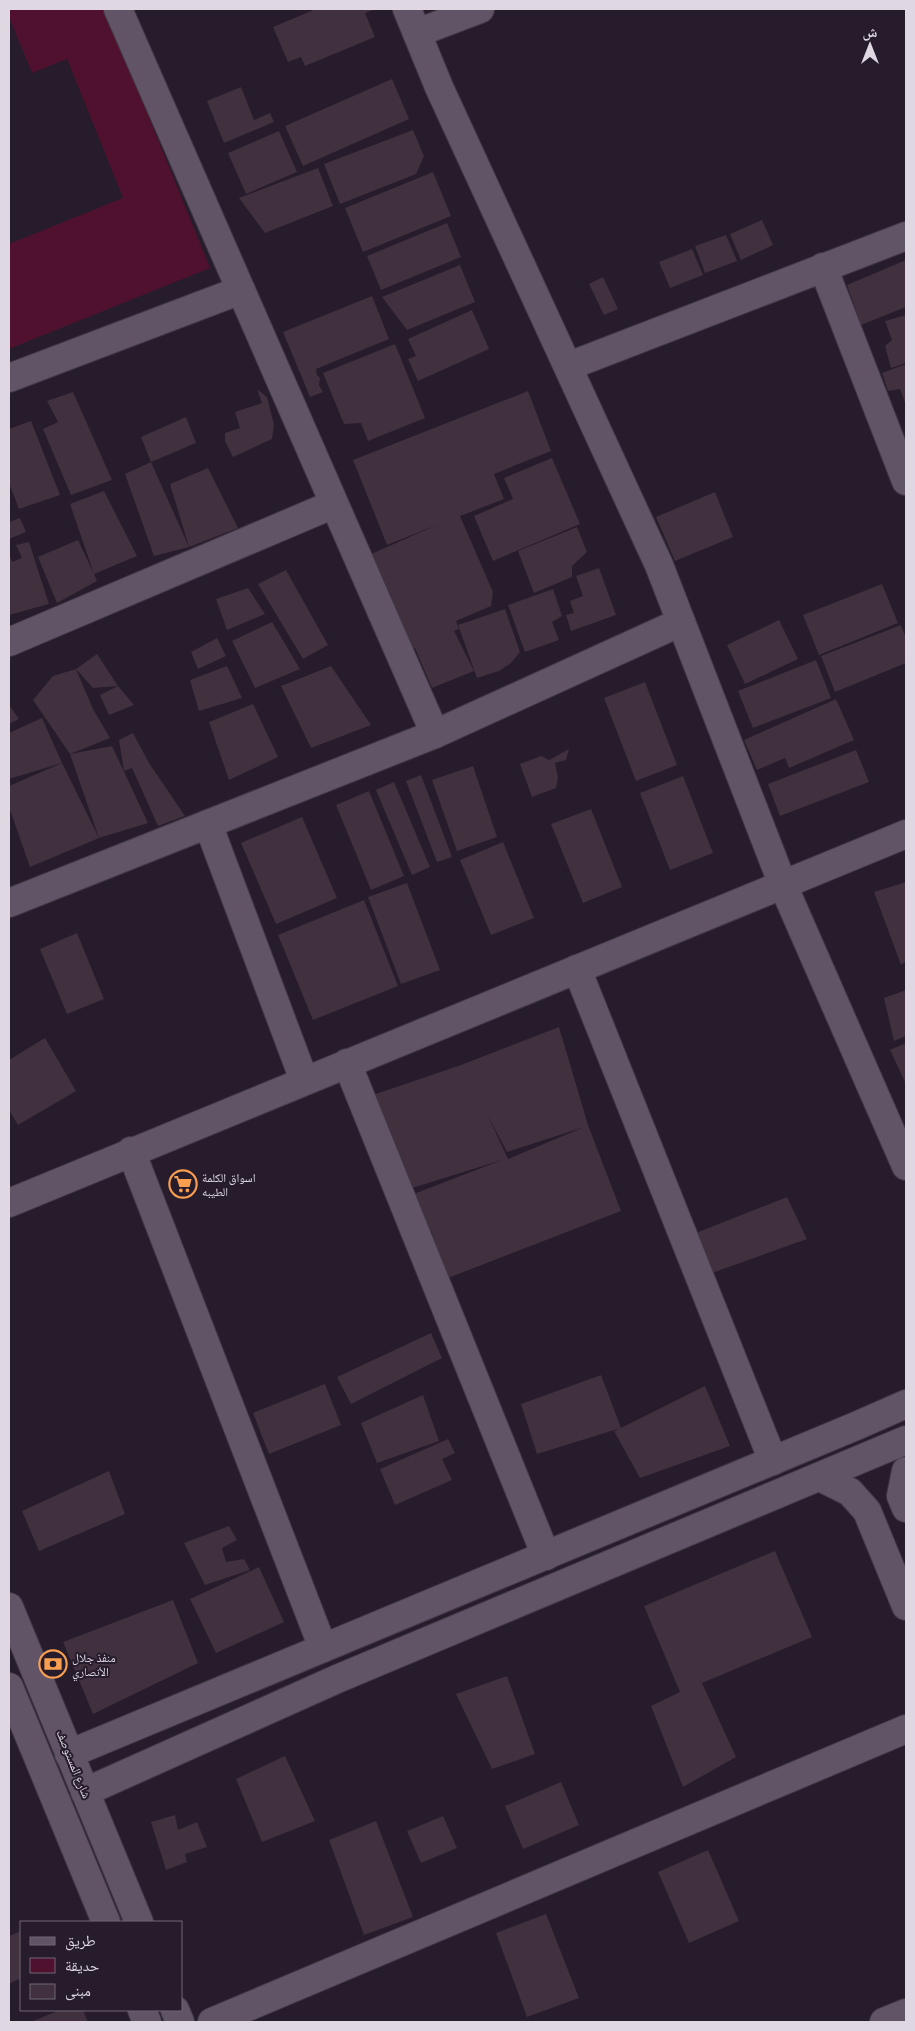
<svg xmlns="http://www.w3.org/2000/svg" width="915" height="2031" viewBox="0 0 915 2031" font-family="Manrope,'Noto Naskh Arabic',sans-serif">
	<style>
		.green { fill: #4f112e }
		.building { fill: #41303d; fill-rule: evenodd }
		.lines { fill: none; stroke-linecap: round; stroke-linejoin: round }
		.street-casing { stroke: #413846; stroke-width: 30 }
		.secondary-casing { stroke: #413846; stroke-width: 30 }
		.street { stroke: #605466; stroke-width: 28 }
		.secondary { stroke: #605466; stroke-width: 28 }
		.labels { text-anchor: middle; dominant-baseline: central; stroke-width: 4; stroke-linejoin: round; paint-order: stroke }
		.poi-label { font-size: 12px; fill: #dfd8e3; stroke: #261c2c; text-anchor: start }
		.street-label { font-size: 12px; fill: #dfd8e3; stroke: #261c2c }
	</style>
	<rect width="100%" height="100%" fill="#261c2c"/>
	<polygon class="green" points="9,9 105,9 210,268 9,349 9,244 123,198 67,59 32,73 9,17"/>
	<g class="building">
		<polygon points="316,9 372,9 373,10 365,13 375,37 305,66 301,57 288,62 273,27"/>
		<polygon points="392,79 409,119 303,166 285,126"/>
		<polygon points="241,87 254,120 270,113 274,122 224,143 207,101"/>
		<polygon points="413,130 424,156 416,174 340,204 324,164"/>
		<polygon points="279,131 297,172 246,194 228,153"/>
		<polygon points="318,168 333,206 265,233 239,198"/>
		<polygon points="433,172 451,216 363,252 345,208"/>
		<polygon points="762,220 773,245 741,260 730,234"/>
		<polygon points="447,223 461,257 381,290 367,256"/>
		<polygon points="726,235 737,261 705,273 695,246"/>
		<polygon points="692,249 703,275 670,288 659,262"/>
		<polygon points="906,260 906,307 861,325 847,285"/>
		<polygon points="460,265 475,302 407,330 382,297"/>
		<polygon points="603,277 618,309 604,315 589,284"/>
		<polygon points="372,296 389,339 316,369 317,375 320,378 319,385 323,392 310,397 283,332"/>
		<polygon points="472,310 489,349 418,381 408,359 416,356 408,339"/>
		<polygon points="906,315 906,363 891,368 885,346 892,340 885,321"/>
		<polygon points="395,344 425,418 368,441 361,423 344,424 323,373"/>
		<polygon points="906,364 906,405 900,389 888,391 882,373"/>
		<polygon points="257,389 267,397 274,425 272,439 233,457 225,441 225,433 240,428 235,412 262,403"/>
		<polygon points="528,391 551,451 494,474 504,499 460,516 493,592 491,606 456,621 459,629 454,631 474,671 432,688 415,648 412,649 371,554 437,525 387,545 353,460"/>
		<polygon points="73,392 112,480 71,495 43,429 58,422 47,401"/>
		<polygon points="186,417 196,443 151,462 141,437"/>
		<polygon points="31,421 60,495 19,509 9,483 9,429"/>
		<polygon points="552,458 580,524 493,561 474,516 513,499 504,478"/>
		<polygon points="151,462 189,547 154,556 125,474"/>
		<polygon points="208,468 238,528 189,547 170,484"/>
		<polygon points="104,491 137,556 94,574 97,581 57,603 38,557 78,540 94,574 70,504"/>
		<polygon points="715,492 733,537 675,561 656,517"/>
		<polygon points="20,518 26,532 9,539 9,522"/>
		<polygon points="577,527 587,552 572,566 572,577 534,593 518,551"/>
		<polygon points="29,542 49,604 9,615 9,553 12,562 22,558 16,545"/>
		<polygon points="599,568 616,615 571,631 566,615 574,613 570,601 583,596 576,576"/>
		<polygon points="286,570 328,645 303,659 258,584"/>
		<polygon points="882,584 898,623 819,655 803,615"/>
		<polygon points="248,588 265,614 227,630 216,599"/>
		<polygon points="553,589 562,616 552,622 559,640 525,652 508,605"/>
		<polygon points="505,609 520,652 511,663 499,671 477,678 458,625"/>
		<polygon points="779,620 798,659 745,684 727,645"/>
		<polygon points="272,622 300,669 255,688 232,641"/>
		<polygon points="901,625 906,638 906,663 835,692 821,656"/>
		<polygon points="217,638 226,656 198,669 191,652"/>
		<polygon points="97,654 118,686 93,688 76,669"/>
		<polygon points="816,660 831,698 753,728 738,691"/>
		<polygon points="227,666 242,698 199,711 190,680"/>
		<polygon points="331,666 371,725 311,748 281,686"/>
		<polygon points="76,669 93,709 110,738 70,754 33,700 53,676"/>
		<polygon points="645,682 677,765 636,781 604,698"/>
		<polygon points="118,686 134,705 109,715 100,695"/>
		<polygon points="836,699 854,740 789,768 785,758 757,770 744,740"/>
		<polygon points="253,704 278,757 229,780 209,722"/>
		<polygon points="9,705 19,719 9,724"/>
		<polygon points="42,718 62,763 9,779 9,733"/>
		<polygon points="133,733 149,763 185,816 158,826 132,768 124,771 119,740"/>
		<polygon points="112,746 148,823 99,838 70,754"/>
		<polygon points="569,749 566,760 555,763 558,778 556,788 532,797 520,764 541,756 549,760"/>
		<polygon points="856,750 869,782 780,816 768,784"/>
		<polygon points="62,763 99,838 30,867 9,807 9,786"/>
		<polygon points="473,766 497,837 457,851 432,780"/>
		<polygon points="421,775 452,857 437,862 406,781"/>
		<polygon points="683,776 713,853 670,870 640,793"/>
		<polygon points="394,782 430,867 412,875 376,790"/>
		<polygon points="369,791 404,876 371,890 336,805"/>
		<polygon points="591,809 622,887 583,903 551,824"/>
		<polygon points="302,817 337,898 276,924 241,843"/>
		<polygon points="503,842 534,918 491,935 460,860"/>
		<polygon points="906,882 906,961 901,965 874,892"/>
		<polygon points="407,883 440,970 401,984 368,897"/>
		<polygon points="364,900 398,986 313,1020 278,935"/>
		<polygon points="77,933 104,999 67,1014 40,949"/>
		<polygon points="906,990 906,1036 894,1041 884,998"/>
		<path d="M 559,1027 L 588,1125 L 621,1211 L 448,1278 L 432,1233 L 411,1195 L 502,1160 L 412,1188 L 394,1143 L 370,1096 L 461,1065 ZM 488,1116 L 507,1152 L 584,1127 L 508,1159 Z"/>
		<polygon points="45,1038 76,1091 18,1125 9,1110 9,1060"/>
		<polygon points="906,1043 906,1084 890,1050"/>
		<polygon points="787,1197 807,1239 712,1273 696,1233"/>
		<polygon points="431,1333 442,1358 351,1404 337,1377"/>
		<polygon points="601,1375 621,1428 705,1386 730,1446 640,1478 614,1431 621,1428 537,1454 521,1404"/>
		<polygon points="325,1384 341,1425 269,1454 253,1413"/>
		<polygon points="423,1395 439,1441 377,1463 361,1423"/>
		<polygon points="448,1439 455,1453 442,1459 452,1480 395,1505 380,1469"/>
		<polygon points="109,1471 125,1514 39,1551 22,1511"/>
		<polygon points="229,1526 237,1540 222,1548 226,1562 244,1559 250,1570 205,1585 184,1543"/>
		<polygon points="775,1551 812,1637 702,1683 736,1757 683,1787 651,1706 680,1692 644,1606"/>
		<polygon points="259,1567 284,1622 216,1653 190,1599"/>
		<polygon points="173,1600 198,1663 93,1714 63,1642"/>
		<polygon points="507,1676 535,1754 492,1769 456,1694"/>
		<polygon points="285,1756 315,1821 262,1842 236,1779"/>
		<polygon points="561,1782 579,1825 523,1849 505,1806"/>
		<polygon points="175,1815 178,1830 197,1822 207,1847 185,1854 187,1862 166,1870 151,1822"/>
		<polygon points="443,1816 457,1848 421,1863 407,1831"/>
		<polygon points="376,1821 413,1917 364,1935 329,1840"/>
		<polygon points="708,1850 739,1921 689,1943 658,1872"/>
		<polygon points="546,1914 579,1998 527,2017 496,1933"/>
		<polygon points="21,1931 21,1978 9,1984 9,1936"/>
		<polygon points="60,2010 83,2010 88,2022 31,2022"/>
	</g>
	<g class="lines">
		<g class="street-casing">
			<g id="street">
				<polyline points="118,9 435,734"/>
				<polyline points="407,9 439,87 659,565 783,885 906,1166"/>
				<polyline points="417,33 480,9"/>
				<polyline points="823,267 906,481"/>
				<polyline points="569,366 906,236"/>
				<polyline points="9,378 241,290"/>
				<polyline points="9,642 334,504"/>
				<polyline points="208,824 304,1080"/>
				<polyline points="9,903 435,734 681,622"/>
				<polyline points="577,969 773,1461"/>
				<polyline points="347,1063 546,1556"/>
				<polyline points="131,1151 323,1648"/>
				<polyline points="9,1203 906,834"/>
				<polyline points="212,2022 906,1729"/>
				<polyline points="884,2022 906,2013"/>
			</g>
		</g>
		<g class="secondary-casing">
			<g id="secondary">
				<polyline points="906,1471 901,1496 906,1508"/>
				<polyline points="820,1477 850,1492 867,1511 906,1606"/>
				<polyline points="9,1607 139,1922"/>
				<polyline points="9,1687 106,1922"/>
				<polyline points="69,1754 856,1426 906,1404"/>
				<polyline points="85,1792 337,1679 906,1440"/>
				<polyline points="142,2010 147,2022"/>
				<polyline points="175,2010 180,2022"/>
			</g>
		</g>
		<use href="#street" class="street"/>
		<use href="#secondary" class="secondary"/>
	</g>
	<defs>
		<g id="supermarket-ring" transform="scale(1.4375)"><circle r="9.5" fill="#261c2c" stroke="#fa9f50" stroke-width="1.5"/><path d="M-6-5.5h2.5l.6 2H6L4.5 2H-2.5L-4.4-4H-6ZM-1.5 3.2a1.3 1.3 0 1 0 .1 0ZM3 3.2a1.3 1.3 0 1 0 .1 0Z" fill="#fa9f50"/></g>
		<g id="bank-ring" transform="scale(1.4375)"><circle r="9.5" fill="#261c2c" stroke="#fa9f50" stroke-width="1.5"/><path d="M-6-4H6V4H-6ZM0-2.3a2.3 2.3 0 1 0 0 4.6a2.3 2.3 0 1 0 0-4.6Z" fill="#fa9f50"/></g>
	</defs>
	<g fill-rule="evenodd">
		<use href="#supermarket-ring" x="183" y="1184"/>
		<use href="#bank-ring" x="53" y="1664"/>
	</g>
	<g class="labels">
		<g class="poi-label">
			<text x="202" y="1177">اسواق الكلمة<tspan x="202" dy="14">الطيبه</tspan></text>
			<text x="72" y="1657">منفذ جلال<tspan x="72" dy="14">الأنصاري</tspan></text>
		</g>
		<g class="street-label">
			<text transform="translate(74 1764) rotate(68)">شارع المستوصف</text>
		</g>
	</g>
	<rect width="915" height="2031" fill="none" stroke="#dfd8e3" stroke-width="20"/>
	<rect x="20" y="1921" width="162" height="90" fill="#261c2c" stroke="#706775"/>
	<rect x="30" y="1937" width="25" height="8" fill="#605466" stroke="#706775"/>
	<text x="65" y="1946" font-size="15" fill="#dfd8e3">طريق</text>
	<rect x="30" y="1958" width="25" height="15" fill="#4f112e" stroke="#706775"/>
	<text x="65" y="1971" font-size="15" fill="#dfd8e3">حديقة</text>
	<rect x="30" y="1984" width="25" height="15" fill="#41303d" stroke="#706775"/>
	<text x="65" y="1996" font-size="15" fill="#dfd8e3">مبنى</text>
	<g transform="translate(870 45)" stroke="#261c2c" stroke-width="4" paint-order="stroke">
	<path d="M0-4L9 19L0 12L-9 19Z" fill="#dfd8e3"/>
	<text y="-8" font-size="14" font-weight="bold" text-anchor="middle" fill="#dfd8e3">ش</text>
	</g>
</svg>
